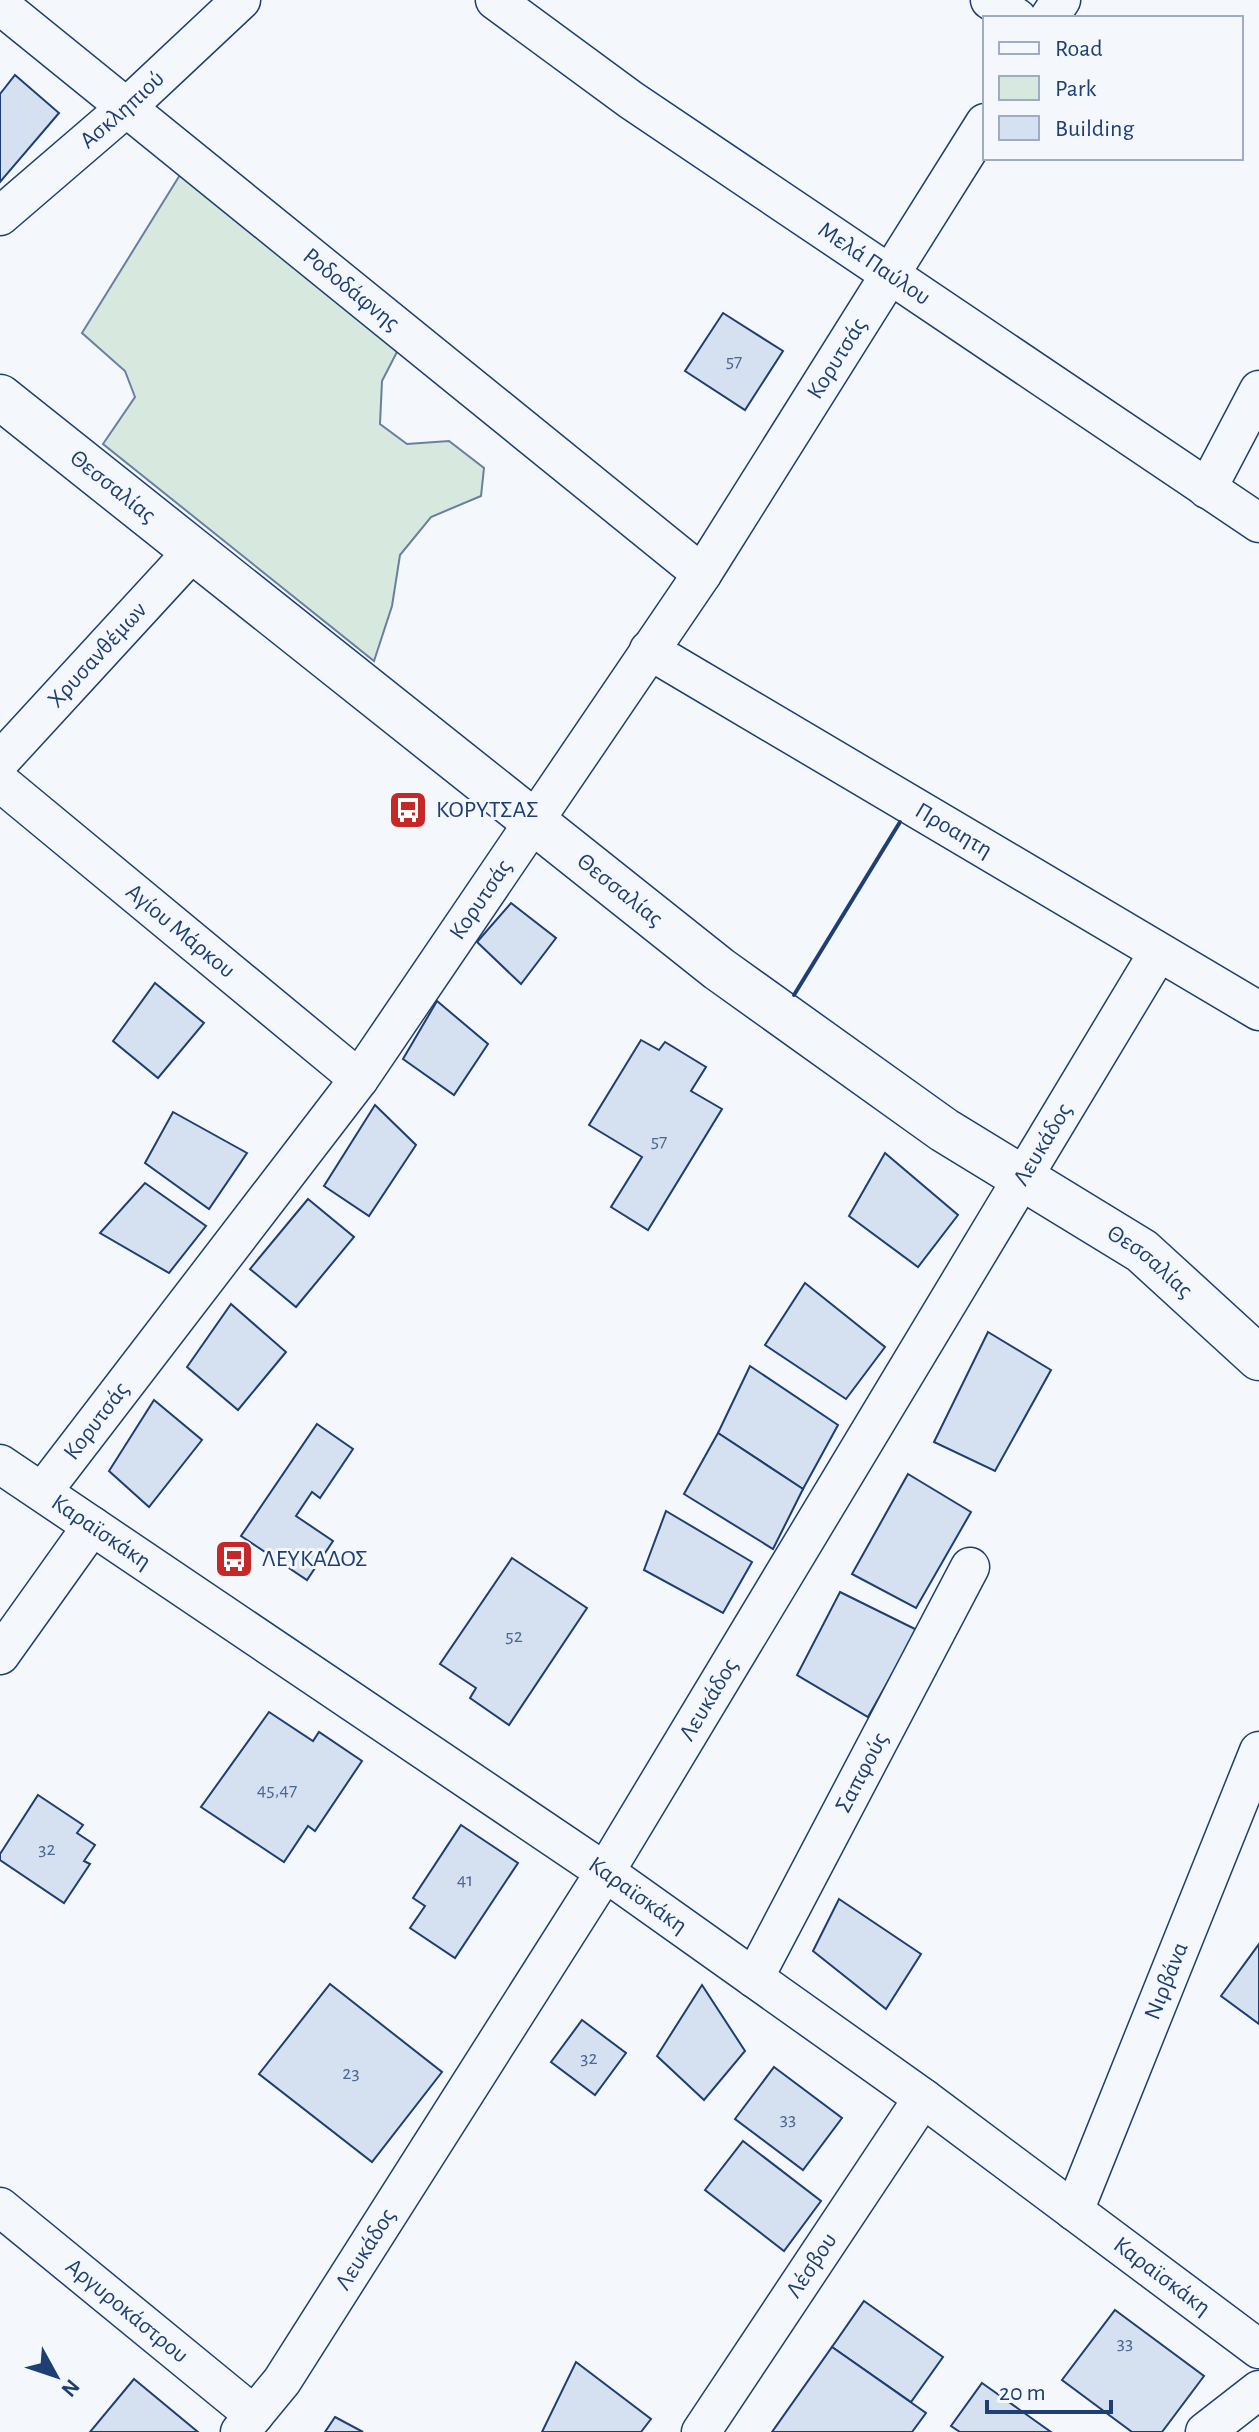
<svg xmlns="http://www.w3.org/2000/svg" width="1259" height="2432" viewBox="0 0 1259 2432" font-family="'Alegreya Sans',sans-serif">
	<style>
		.green { fill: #d7e8df; stroke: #687fa3; stroke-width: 2 }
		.building { fill: #d5e0f0; stroke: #1d3f73; stroke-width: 2 }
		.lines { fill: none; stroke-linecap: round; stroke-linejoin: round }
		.minor-casing { stroke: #1d3f73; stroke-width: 41 }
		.tertiary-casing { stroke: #1d3f73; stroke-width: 47 }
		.minor { stroke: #f4f7fb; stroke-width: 38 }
		.tertiary { stroke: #f4f7fb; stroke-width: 44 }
		.wall { stroke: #1d3f73; stroke-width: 4 }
		.labels { text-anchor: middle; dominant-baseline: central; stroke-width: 6; stroke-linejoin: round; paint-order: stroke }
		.number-label { font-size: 20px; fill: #4b6792 }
		.street-label { font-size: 24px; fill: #1d3f73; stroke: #f4f7fb }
		.poi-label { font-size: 24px; fill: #1d3f73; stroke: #f4f7fb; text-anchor: start }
	</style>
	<rect width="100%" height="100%" fill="#f4f7fb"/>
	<polygon class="green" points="183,170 399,348 382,381 380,424 407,444 449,441 484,468 481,496 431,517 400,555 392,606 374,661 103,444 135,397 125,371 82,333"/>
	<g class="building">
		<polygon points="15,75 59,113 0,182 0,94"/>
		<polygon points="723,313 783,351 745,410 685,371"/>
		<polygon points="511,903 556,938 521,984 477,942"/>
		<polygon points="155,983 204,1023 158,1078 113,1041"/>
		<polygon points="437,1001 488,1044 454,1095 403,1059"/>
		<polygon points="641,1040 659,1050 665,1042 706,1067 691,1091 722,1109 648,1230 611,1207 642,1157 589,1125"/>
		<polygon points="375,1105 416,1145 369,1216 324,1186"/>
		<polygon points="173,1112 247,1153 209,1209 145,1163"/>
		<polygon points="885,1153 958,1215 918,1267 849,1216"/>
		<polygon points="145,1183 206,1226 169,1273 100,1233"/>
		<polygon points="308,1199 354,1237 296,1307 250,1269"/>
		<polygon points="805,1283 885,1347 846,1399 765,1345"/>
		<polygon points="231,1304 286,1352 238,1410 187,1367"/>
		<polygon points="988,1332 1051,1370 995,1471 934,1442"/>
		<polygon points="750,1366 838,1425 803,1489 718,1433"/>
		<polygon points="154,1400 202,1440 149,1507 109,1471"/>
		<polygon points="317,1424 353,1449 320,1498 312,1492 296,1516 333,1541 307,1580 241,1536"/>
		<polygon points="718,1433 803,1489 773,1549 684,1494"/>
		<polygon points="908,1474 971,1512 916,1608 852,1574"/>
		<polygon points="666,1511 752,1562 723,1613 644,1570"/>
		<polygon points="512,1558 587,1608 509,1725 470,1698 476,1688 440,1664"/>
		<polygon points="840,1592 917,1630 868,1717 797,1675"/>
		<polygon points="269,1712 313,1741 319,1732 362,1761 315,1831 308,1826 284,1862 201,1807"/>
		<polygon points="38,1795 83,1825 77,1833 95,1845 84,1861 90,1864 64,1903 0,1860 0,1854"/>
		<polygon points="461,1825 518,1863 455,1958 410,1928 425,1906 413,1898"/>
		<polygon points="839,1899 921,1954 886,2009 813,1951"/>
		<polygon points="1259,1944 1259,2024 1221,1996"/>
		<polygon points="330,1984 442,2072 372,2162 259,2074"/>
		<polygon points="702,1985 745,2051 704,2100 657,2056"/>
		<polygon points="582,2020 626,2053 595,2095 551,2062"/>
		<polygon points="774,2067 842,2118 803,2170 735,2119"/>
		<polygon points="743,2141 821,2201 784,2251 705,2190"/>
		<polygon points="864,2301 943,2357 911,2402 832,2347"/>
		<polygon points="1115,2310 1204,2376 1162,2432 1132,2432 1062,2380"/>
		<polygon points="832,2347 926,2413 912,2432 772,2432"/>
		<polygon points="576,2362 651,2419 641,2432 542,2432"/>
		<polygon points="134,2379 198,2432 90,2432"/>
		<polygon points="982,2383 1051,2432 960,2432 951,2426"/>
		<polygon points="335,2417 363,2432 325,2432"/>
	</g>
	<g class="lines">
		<g class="minor-casing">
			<g id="minor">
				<path id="s1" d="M 495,0 L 631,100 L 1259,523"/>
				<polyline points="990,0 1017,18"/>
				<path id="s2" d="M 0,5 L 702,574"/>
				<polyline points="1049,18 1061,0"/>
				<path id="s3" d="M 0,216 L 128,106 L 241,0"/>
				<polyline points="1207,489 1259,390"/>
				<path id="s4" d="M 649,650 L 1259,1011"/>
				<path id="s5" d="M 0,761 L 194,550"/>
				<path id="s6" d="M 0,782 L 359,1079"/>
				<path id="s7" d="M 0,1464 L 605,1872 L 923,2098 L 1259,2349"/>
				<path id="s8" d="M 43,1491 L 359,1079 L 702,574 L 985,123"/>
				<polyline points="0,1655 92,1526"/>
				<path id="s9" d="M 754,1978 L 970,1567"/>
				<path id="s10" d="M 0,2207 L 254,2415"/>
				<path id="s11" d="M 1074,2211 L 1259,1751"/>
				<path id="s12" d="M 240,2432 L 282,2381 L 605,1872 L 1158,953"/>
				<path id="s13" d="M 701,2432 L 923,2098"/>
				<polyline points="1205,2432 1259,2390"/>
			</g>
		</g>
		<g class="tertiary-casing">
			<g id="tertiary">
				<path id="s14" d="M 0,397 L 719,969 L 944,1130 L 1142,1251 L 1259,1358"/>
			</g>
		</g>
		<use href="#minor" class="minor"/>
		<use href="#tertiary" class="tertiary"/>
		<polyline class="wall" points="794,995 900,822"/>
	</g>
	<defs>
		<g id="bus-square" transform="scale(2)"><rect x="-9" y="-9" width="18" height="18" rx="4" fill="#c62828" stroke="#f4f7fb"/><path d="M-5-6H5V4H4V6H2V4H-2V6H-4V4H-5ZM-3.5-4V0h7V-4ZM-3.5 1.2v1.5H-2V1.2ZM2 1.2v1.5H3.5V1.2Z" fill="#fff"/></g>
	</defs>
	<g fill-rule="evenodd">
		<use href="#bus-square" x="408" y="810"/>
		<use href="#bus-square" x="234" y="1559"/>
	</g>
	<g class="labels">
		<g class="number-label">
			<text x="734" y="361">57</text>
			<text x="659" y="1141">57</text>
			<text x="514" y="1636">52</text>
			<text x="277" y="1790">45,47</text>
			<text x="47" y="1849">32</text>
			<text x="465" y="1880">41</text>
			<text x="589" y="2058">32</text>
			<text x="351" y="2073">23</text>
			<text x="788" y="2119">33</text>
			<text x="1125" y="2343">33</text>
		</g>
		<g class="street-label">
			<text stroke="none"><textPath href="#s3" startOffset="162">Ασκληπιού</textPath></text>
			<text stroke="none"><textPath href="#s1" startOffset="462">Μελά Παύλου</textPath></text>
			<text stroke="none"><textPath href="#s2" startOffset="452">Ροδοδάφνης</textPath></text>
			<text stroke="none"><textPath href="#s8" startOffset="1384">Κορυτσάς</textPath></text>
			<text stroke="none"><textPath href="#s14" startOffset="144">Θεσσαλίας</textPath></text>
			<text stroke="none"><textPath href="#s5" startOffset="144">Χρυσανθέμων</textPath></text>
			<text stroke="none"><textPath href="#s4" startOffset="354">Προαητη</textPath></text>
			<text stroke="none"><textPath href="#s14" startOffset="792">Θεσσαλίας</textPath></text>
			<text stroke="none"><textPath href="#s8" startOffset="736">Κορυτσάς</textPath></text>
			<text stroke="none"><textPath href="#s6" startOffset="234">Αγίου Μάρκου</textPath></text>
			<text stroke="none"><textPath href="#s12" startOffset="1518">Λευκάδος</textPath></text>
			<text stroke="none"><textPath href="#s14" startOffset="1440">Θεσσαλίας</textPath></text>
			<text stroke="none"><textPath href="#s8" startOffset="88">Κορυτσάς</textPath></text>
			<text stroke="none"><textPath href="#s7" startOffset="122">Καραϊσκάκη</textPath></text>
			<text stroke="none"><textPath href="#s12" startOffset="870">Λευκάδος</textPath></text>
			<text stroke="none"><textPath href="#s9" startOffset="232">Σαπφούς</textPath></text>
			<text stroke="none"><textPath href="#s7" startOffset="770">Καραϊσκάκη</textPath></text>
			<text stroke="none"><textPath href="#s11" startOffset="248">Νιρβάνα</textPath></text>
			<text stroke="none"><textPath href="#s12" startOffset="222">Λευκάδος</textPath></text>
			<text stroke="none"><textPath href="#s13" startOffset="200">Λέσβου</textPath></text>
			<text stroke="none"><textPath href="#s7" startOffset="1418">Καραϊσκάκη</textPath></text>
			<text stroke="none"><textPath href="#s10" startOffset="164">Αργυροκάστρου</textPath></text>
		</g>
		<g class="poi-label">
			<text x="436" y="810">ΚΟΡΥΤΣΑΣ</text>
			<text x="262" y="1559">ΛΕΥΚΑΔΟΣ</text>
		</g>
	</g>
	<rect x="983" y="16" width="260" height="144" fill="#f4f7fb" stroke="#9eadc5" stroke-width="2"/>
	<rect x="999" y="42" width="40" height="12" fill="#f4f7fb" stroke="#9eadc5" stroke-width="2"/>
	<text x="1055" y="56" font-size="24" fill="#1d3f73">Road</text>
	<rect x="999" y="76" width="40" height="24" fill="#d7e8df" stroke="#9eadc5" stroke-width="2"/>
	<text x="1055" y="96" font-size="24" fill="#1d3f73">Park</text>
	<rect x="999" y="116" width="40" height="24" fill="#d5e0f0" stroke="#9eadc5" stroke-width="2"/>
	<text x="1055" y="136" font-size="24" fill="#1d3f73">Building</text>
	<g transform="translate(56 2376) rotate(130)" stroke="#f4f7fb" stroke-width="6" paint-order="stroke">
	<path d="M0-6L14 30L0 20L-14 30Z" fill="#1d3f73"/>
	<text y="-12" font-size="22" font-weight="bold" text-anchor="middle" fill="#1d3f73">N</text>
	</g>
	<path d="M987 2400v12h124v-12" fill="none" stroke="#1d3f73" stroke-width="4"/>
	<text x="999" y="2400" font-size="24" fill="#1d3f73" stroke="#f4f7fb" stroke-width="6" paint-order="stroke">20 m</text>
</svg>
